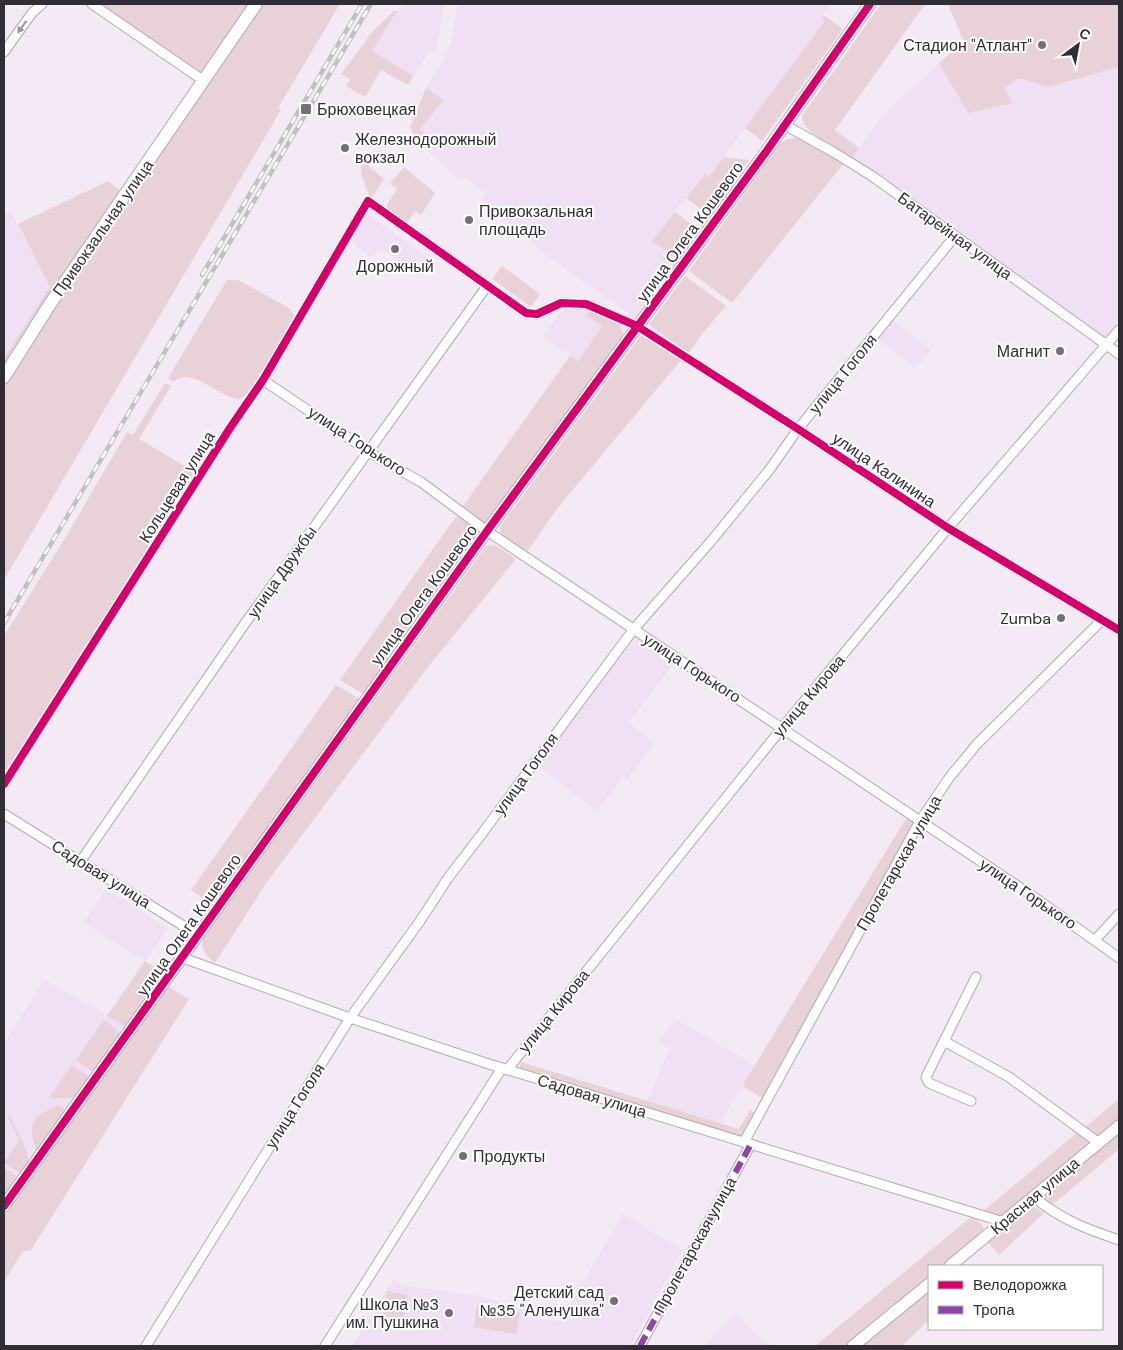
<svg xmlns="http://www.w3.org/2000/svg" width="1123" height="1350" viewBox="0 0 1123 1350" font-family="'DM Sans',sans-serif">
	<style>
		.built { fill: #efe0f3 }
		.green { fill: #e8d2d7 }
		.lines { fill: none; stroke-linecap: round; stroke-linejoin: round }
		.minor-casing { stroke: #b1aab2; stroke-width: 11 }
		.tertiary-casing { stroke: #b1aab2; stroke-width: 13 }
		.secondary-casing { stroke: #b1aab2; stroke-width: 14 }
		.minor { stroke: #fdfcfe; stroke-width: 9 }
		.tertiary { stroke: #fdfcfe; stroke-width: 11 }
		.secondary { stroke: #fdfcfe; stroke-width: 12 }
		.rail-casing { stroke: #c2c0c3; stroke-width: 4.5 }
		.rail { stroke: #fff; stroke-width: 2.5; stroke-dasharray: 8; stroke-linecap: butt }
		.quiet { stroke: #8e44ad; stroke-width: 6; stroke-dasharray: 12 6; stroke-linecap: butt }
		.cycleway-casing { stroke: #fff; stroke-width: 11 }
		.cycleway { stroke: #d6006c; stroke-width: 8 }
		.oneway { fill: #989499 }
		.poi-dot { fill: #766e78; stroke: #fff; stroke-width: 2 }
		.labels { text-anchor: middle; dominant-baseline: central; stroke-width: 4; stroke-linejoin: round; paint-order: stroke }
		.poi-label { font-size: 16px; fill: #322c34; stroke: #fff; text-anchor: end }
		.street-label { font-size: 16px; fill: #322c34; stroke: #fff }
	</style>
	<rect width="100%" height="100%" fill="#f3eaf5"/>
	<g class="built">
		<polygon points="409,4 444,4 436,52 428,53 413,76 372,51 397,11"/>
		<polygon points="458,4 830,4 822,14 824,22 709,177 704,174 653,240 678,259 635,318 545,254 480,201 486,194 465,177 461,181 427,150 434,141 419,129 442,100 426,88 445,58 451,42"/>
		<polygon points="939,63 968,113 1013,102 1003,88 1019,78 1048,87 1119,67 1119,325 1107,339 853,157 882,116"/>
		<polygon points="11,212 50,287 4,358 4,214"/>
		<polygon points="366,213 431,260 420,276 379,248 372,257 355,245 351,235"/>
		<polygon points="566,304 589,307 602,326 578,361 543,337"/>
		<polygon points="891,318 931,350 915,368 876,337"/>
		<polygon points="632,634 675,662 628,723 655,743 627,779 624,776 597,811 536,764"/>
		<polygon points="106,889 168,928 145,961 84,923"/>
		<polygon points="44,980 126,1026 4,1196 4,1044"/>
		<polygon points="676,1019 754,1065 720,1123 647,1101 670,1048 658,1042"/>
		<polygon points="623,1214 683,1250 630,1346 352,1346 393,1280 411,1287 479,1296 526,1310 525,1317 560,1321"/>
		<polygon points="735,1313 770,1346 705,1346"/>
	</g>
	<g class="green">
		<polygon points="100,4 251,4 203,76"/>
		<polygon points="262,4 340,4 278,108 281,110 4,580 4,387 51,311 213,78"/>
		<path d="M 881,4 L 925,4 L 835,130 L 859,148 L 853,157 C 838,148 802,134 802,116 Z"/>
		<polygon points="948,4 1119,4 1119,67 1048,87 1019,78 1004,88 1013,103 968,113 939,63 964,42"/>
		<polygon points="394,11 397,11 372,51 413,76 408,85 381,70 365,97 346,86 350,79 341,74 373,31"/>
		<polygon points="822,14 843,29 762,141 745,128 824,22"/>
		<polygon points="426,88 443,100 420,129 434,141 427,150 414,136 410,127"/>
		<polygon points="796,138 805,141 844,163 732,303 689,271 780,144 785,140"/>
		<path d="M 381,151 L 368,166 L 384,179 L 371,199 C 364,182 348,152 381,151 Z"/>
		<polygon points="724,157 749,160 709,215 686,198 705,174 709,177"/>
		<polygon points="404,167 435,193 421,215 415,211 406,224 384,210 397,189 390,184"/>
		<polygon points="108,181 118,189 120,196 4,371 4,358 50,287 18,224"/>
		<polygon points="675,212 699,230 678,259 652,241"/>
		<polygon points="502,266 540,294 531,307 492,279"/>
		<polygon points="685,276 726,306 702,334 689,353 649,325"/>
		<path d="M 227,280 L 238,280 L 289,308 L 295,316 L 253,389 L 241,399 C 219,399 193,365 173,382 L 168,378 Z"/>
		<path d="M 592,309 C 604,315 623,319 623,335 L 485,524 L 463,506 L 570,356 L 578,361 L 602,326 L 586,315 Z"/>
		<polygon points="642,334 681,360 556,510 527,552 501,534 499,528"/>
		<polygon points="165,383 171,386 139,439 198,474 4,778 4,636 64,540 127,432 133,435"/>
		<polygon points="457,515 479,532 363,694 340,680"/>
		<path d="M 491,545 L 498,547 L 516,559 L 428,667 L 267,882 L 215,963 C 207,956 200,950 203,939 L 486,546 Z"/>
		<polygon points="336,685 360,699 212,904 191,890"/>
		<polygon points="907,817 916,823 764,1099 742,1086"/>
		<polygon points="145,961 163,973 126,1026 107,1016"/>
		<polygon points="167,986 189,999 31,1250 23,1251 4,1282 4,1214"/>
		<polygon points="104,1020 116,1029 120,1034 93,1072 76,1060"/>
		<polygon points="521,1062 739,1129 750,1110 756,1114 743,1140 519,1070"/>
		<polygon points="72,1065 89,1077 75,1098 49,1098"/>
		<polygon points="1119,1099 1119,1122 1098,1140 1083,1129"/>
		<path d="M 56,1106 L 61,1106 L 65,1111 L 36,1150 C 28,1123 31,1118 56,1106 Z"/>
		<polygon points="9,1114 25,1147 29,1161 20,1173 4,1163 19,1140 8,1116"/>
		<polygon points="1119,1131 1119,1149 1051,1206 1046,1202 1044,1194"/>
		<polygon points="1078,1132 1090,1141 1092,1145 1003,1219 982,1212"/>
		<polygon points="4,1168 18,1177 4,1196"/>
		<polygon points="1034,1207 1044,1213 999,1255 987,1241 1028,1208"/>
		<path d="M 971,1217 C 978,1221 986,1224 983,1234 L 945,1266 L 929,1266 L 929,1279 L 847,1346 L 815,1346 Z"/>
		<polygon points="929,1289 929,1320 902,1346 861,1346"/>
		<polygon points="387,1291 408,1295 404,1319 383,1315"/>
		<polygon points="477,1306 520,1313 516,1334 474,1327"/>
	</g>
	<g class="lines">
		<g class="minor-casing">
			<g id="minor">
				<polyline points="92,4 204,81"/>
				<polyline points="4,52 32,13 42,4"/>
				<polyline points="785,125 835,153 872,176 1119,354"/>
				<polyline points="263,380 380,459 421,482 487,531 1031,895 1119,958"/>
				<polyline points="4,784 230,428 263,380 368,201 526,313 537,314 561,303 586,304 637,326 798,429 948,528 1119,630"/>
				<polyline points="4,814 198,935"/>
				<polyline points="80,862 246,622 487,286"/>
				<polyline points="1095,940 1119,914"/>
				<polyline points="183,958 350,1018 489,1064 1004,1222"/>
				<polyline points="944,1041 1009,1077 1099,1143"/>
				<polyline points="507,1070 782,728 948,528 1119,330"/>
				<polyline points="971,1101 929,1083 926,1077 976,977"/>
				<polyline points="744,1142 920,821 949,778 977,744 1102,620"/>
				<path d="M 1034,1197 C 1061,1220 1087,1229 1119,1240"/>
				<polyline points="146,1346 350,1018 420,921 448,878 481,835 633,630 712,540 770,469 798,429 955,236"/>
				<polyline points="325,1346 502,1068"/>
				<polyline points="640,1346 751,1144"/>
			</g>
		</g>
		<g class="tertiary-casing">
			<g id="tertiary">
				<polyline points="4,1206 487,531 768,149 870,4"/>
				<polyline points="950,1266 1119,1126"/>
				<polyline points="853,1346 929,1284"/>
			</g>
		</g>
		<g class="secondary-casing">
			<polyline id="secondary" points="4,377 50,304 256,4"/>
		</g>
		<use href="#minor" class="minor"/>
		<use href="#tertiary" class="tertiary"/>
		<use href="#secondary" class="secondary"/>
		<g class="rail-casing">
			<g id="rail">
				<polyline points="202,275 362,4"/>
				<polyline points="4,623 371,4"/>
			</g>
		</g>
		<use href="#rail" class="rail"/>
		<polyline class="quiet" points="640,1346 751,1144"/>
		<g class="cycleway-casing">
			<g id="cycleway">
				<polyline points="4,784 230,428 263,380 368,201 526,313 537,314 561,303 586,304 637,326 798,429 948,528 1119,630"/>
				<polyline points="4,1206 487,531 768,149 870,4"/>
			</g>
		</g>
		<use href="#cycleway" class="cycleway"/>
	</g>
	<defs><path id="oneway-solid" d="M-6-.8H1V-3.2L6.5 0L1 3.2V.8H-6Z" transform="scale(1.25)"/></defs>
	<use class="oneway" href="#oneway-solid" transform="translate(22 27) rotate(126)"/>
	<g class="poi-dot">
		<circle cx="1042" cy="45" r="5"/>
		<rect x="300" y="103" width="12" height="12" rx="2.5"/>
		<circle cx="345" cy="148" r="5"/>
		<circle cx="469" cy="220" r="5"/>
		<circle cx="395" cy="249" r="5"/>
		<circle cx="1060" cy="351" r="5"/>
		<circle cx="1061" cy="618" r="5"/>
		<circle cx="463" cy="1156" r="5"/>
		<circle cx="614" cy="1301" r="5"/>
		<circle cx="449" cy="1313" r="5"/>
	</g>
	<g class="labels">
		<g class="poi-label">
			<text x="1032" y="45">Стадион "Атлант"</text>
			<text x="317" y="109" text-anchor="start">Брюховецкая</text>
			<text x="355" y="139" text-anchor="start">Железнодорожный<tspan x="355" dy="18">вокзал</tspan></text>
			<text x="479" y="211" text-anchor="start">Привокзальная<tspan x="479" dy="18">площадь</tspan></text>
			<text x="395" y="266" text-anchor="middle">Дорожный</text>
			<text x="1050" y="351">Магнит</text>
			<text x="1051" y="618">Zumba</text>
			<text x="473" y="1156" text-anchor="start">Продукты</text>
			<text x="604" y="1292">Детский сад<tspan x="604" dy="18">№35 "Аленушка"</tspan></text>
			<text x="439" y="1304">Школа №3<tspan x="439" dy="18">им. Пушкина</tspan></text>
		</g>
		<g class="street-label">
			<text transform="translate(103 228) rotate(-55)">Привокзальная улица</text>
			<text transform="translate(690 232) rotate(-54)">улица Олега Кошевого</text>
			<text transform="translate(955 236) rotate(36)">Батарейная улица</text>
			<text transform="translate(843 374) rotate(-51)">улица Гоголя</text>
			<text transform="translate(357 441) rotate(33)">улица Горького</text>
			<text transform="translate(884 470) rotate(34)">улица Калинина</text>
			<text transform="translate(177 487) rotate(-58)">Кольцевая улица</text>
			<text transform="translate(282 572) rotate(-55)">улица Дружбы</text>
			<text transform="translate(424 595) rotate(-54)">улица Олега Кошевого</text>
			<text transform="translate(692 668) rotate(33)">улица Горького</text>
			<text transform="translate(809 696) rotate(-50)">улица Кирова</text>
			<text transform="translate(526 774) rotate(-54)">улица Гоголя</text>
			<text transform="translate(899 863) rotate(-60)">Пролетарская улица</text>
			<text transform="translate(101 874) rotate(32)">Садовая улица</text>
			<text transform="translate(1028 894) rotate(34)">улица Горького</text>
			<text transform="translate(189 925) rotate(-55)">улица Олега Кошевого</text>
			<text transform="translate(554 1011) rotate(-51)">улица Кирова</text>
			<text transform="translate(592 1096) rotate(17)">Садовая улица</text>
			<text transform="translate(295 1106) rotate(-58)">улица Гоголя</text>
			<text transform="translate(1035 1196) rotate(-40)">Красная улица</text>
			<text transform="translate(695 1245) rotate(-61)">Пролетарская улица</text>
		</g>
	</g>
	<rect width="1123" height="1350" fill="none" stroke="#322c34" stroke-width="10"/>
	<rect x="928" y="1265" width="175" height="65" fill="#ffffff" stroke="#adabae"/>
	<rect x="938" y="1281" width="25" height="8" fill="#d6006c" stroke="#adabae"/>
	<text x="973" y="1290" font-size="15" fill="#322c34">Велодорожка</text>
	<rect x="938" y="1306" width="25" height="8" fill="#8e44ad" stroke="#adabae"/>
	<text x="973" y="1315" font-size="15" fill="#322c34">Тропа</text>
	<g transform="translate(1078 45) rotate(32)" stroke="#ffffff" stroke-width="4" paint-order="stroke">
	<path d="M0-4L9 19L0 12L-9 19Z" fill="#322c34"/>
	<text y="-8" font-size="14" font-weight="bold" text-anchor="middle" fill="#322c34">С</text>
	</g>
</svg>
